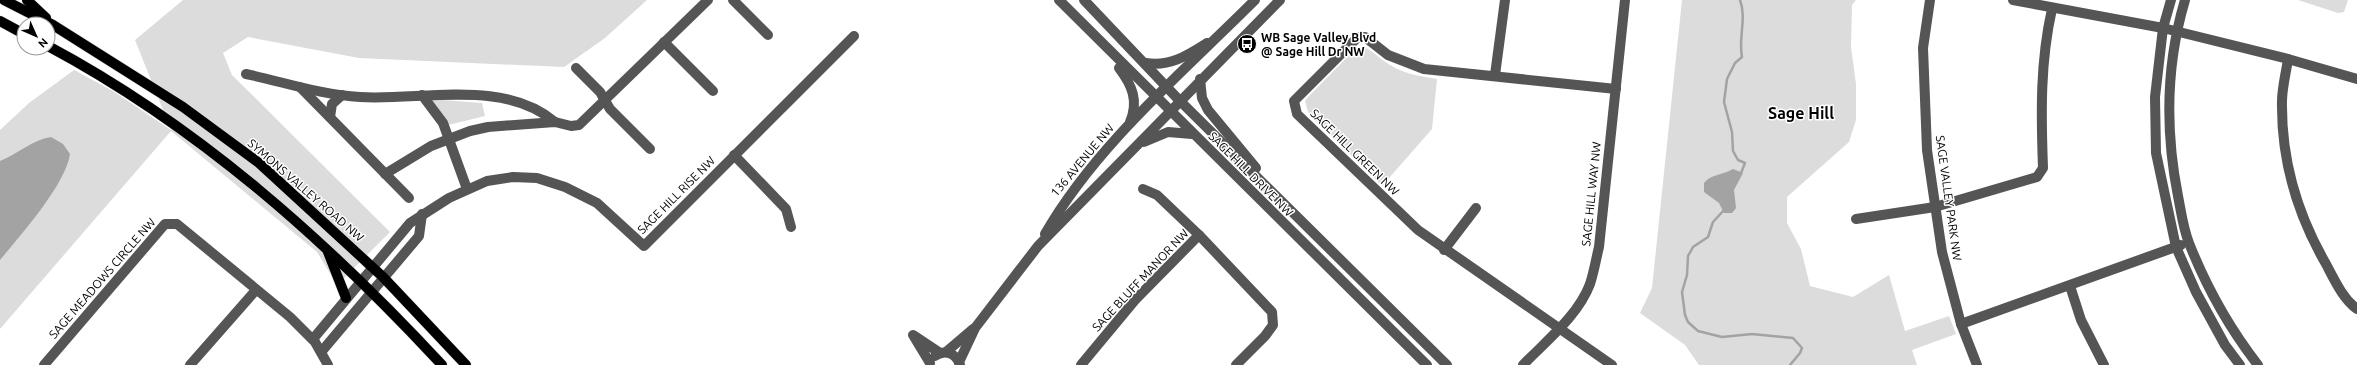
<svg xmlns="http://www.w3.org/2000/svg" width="2357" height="365" viewBox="0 0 2357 365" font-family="Ubuntu,sans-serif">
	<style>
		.green { fill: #dcdcdc }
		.water { fill: #a3a3a3 }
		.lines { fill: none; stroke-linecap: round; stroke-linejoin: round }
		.stream { stroke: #a3a3a3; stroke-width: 2.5 }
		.major-casing { stroke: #dbdbdb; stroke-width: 11 }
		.minor { stroke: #555; stroke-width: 10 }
		.major { stroke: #000; stroke-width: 10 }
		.labels { text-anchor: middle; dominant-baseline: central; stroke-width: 3; stroke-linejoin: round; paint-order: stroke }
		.poi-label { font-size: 12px; font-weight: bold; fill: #000; stroke: #fff; text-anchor: start }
		.street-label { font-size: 12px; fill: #000; stroke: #fff }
		.district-label { font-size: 16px; font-weight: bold; fill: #000; stroke: #fff }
	</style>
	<rect width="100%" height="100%" fill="#fff"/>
	<g class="green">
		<polygon points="183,0 647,0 605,38 564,67 359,58 248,37 223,53 232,75 390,232 337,285 317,252 171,131 0,329 0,130 29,103 74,70 113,91 171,130 135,40"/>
		<polygon points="1682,0 1856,0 1852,5 1851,47 1856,84 1856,120 1849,142 1787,197 1787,223 1801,249 1810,286 1853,297 1889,275 1905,331 1949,316 1956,334 1912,350 1917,365 1699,365 1685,345 1640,313 1652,288"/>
		<polygon points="2298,0 2348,0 2344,12 2338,13"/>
		<path d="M 1360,47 C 1370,47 1376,56 1384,61 C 1400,73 1418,76 1437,79 L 1432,129 L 1382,186 L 1308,112 L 1305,101 L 1307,98 L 1356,48 Z"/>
		<polygon points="429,99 482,103 485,116 448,125"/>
	</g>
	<g class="water">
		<path d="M 51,137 L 63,144 L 70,154 C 66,184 20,236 0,260 L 0,161 C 18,154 32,140 51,137 Z"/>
		<path d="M 1733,169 L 1743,173 L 1734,190 L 1736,208 L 1732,213 L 1724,213 L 1719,203 L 1704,192 L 1704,183 C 1711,174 1723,175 1733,169 Z"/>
	</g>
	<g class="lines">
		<g class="stream">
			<path d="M 1740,0 C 1747,18 1738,38 1742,57 L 1735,63 L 1727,79 L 1724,102 L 1732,132 L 1733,151 L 1738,160 L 1745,163 L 1741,173"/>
			<polyline points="1724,210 1713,222 1708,237 1693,247 1688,256 1687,275 1682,292 1685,315 1688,322 1698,331 1722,337 1752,334 1793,338 1802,348 1800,353 1790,365"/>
		</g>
		<g class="major-casing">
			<g id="major">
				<polyline points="4,0 53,25 183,107 259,163 383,277 466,365"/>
				<polyline points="27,0 46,18"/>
				<polyline points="0,21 24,34"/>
				<path d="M 48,46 C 198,126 327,241 442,365"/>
				<polyline points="328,252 346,298"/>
			</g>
		</g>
		<g class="minor">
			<polyline points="733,0 768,35"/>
			<polyline points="1059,0 1427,365"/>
			<polyline points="1084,0 1179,100 1447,365"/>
			<polyline points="1930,0 1923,48 1927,150 1942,252 1961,324 1977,365"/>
			<polyline points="2013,0 2163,28 2288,59 2357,79"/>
			<polyline points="2171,0 2163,28 2155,97 2156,153 2176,247 2196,292 2225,345 2240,365"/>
			<path d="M 2185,0 C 2166,64 2165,130 2178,196 C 2181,211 2183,228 2189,243 C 2206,286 2230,329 2258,365"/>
			<polyline points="664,42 713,91"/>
			<path d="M 2288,59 C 2286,73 2282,88 2282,101 C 2281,160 2297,214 2326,264 C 2334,279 2343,299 2357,309"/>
			<path d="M 1146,63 C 1170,67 1188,55 1207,43"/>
			<polyline points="576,68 600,92 610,109 650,149"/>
			<path d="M 1119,68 C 1132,85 1139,101 1130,122"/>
			<path d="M 246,74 C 284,82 321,95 360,97 C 421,101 503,78 555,122"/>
			<polyline points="1495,75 1505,0"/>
			<polyline points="1200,79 1202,98 1208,110 1256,168"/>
			<polyline points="300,87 409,198"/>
			<polyline points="422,95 443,123 467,189"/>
			<polyline points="330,117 332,104 342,95"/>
			<polyline points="1144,142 1168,132 1192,134"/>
			<polyline points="734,155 786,209 791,227"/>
			<polyline points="385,174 431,146 470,131 488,127 555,122 571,126 579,125 708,0"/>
			<polyline points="1143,189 1157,195 1199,235"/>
			<path d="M 1856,219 L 1935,207 L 2037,177 L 2043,168 C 2041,114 2040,62 2052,9"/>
			<path d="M 1045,234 C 1096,145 1183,72 1255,0"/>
			<polyline points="1444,250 1476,208"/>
			<polyline points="2070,286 2081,320 2104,365"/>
			<polyline points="1961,324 2181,245"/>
			<polyline points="313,339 410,223 449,198 487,181 513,177 537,178 565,187 597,203 644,246 854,36"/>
			<polyline points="322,351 419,236 422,214"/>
			<polyline points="946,352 973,329"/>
			<path d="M 935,356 C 945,349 956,353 960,365"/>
			<polyline points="959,362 975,328 1038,246 1280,0"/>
			<polyline points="930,363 913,335 940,353"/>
			<polyline points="44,365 165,224 177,224 290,317 315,342 328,365"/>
			<polyline points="190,365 256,290"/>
			<polyline points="1081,365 1135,300 1199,235 1272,312 1273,325 1265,336 1236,365"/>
			<path d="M 1523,365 C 1546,341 1578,316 1590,284 C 1594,272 1596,259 1599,247 L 1625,0"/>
			<polyline points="1612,365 1418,230 1297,114 1294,101 1358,37 1365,37 1388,55 1424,69 1616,89"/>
		</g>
		<use href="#major" class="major"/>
	</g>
	<defs>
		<g id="bus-disc" transform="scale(1)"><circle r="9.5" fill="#000" stroke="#fff"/><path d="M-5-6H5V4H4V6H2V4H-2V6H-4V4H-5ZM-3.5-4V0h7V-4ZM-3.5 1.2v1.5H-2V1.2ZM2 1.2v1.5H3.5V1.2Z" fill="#fff"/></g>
	</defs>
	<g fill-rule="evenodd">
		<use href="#bus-disc" x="1247" y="44"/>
	</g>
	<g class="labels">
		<g class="poi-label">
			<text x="1261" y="37">WB Sage Valley Blvd<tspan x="1261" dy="14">@ Sage Hill Dr NW</tspan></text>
		</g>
		<g class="street-label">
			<text transform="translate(1355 152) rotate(44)">SAGE HILL GREEN NW</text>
			<text transform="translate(1082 160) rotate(-50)">136 AVENUE NW</text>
			<text transform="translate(1251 174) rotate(45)">SAGE HILL DRIVE NW</text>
			<text transform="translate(306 190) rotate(41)">SYMONS VALLEY ROAD NW</text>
			<text transform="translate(1591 194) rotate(-84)">SAGE HILL WAY NW</text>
			<text transform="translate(676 195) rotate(-45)">SAGE HILL RISE NW</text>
			<text transform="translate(1949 198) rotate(82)">SAGE VALLEY PARK NW</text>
			<text transform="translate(102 278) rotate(-49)">SAGE MEADOWS CIRCLE NW</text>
			<text transform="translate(1140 280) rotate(-47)">SAGE BLUFF MANOR NW</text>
		</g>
		<g class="district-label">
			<text x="1801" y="113">Sage Hill</text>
		</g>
	</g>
	<g transform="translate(36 36) rotate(135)"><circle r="19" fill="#ffffff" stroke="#999999"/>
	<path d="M0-3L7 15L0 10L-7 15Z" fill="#000000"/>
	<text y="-6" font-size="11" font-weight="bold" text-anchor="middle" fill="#000000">N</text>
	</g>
</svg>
